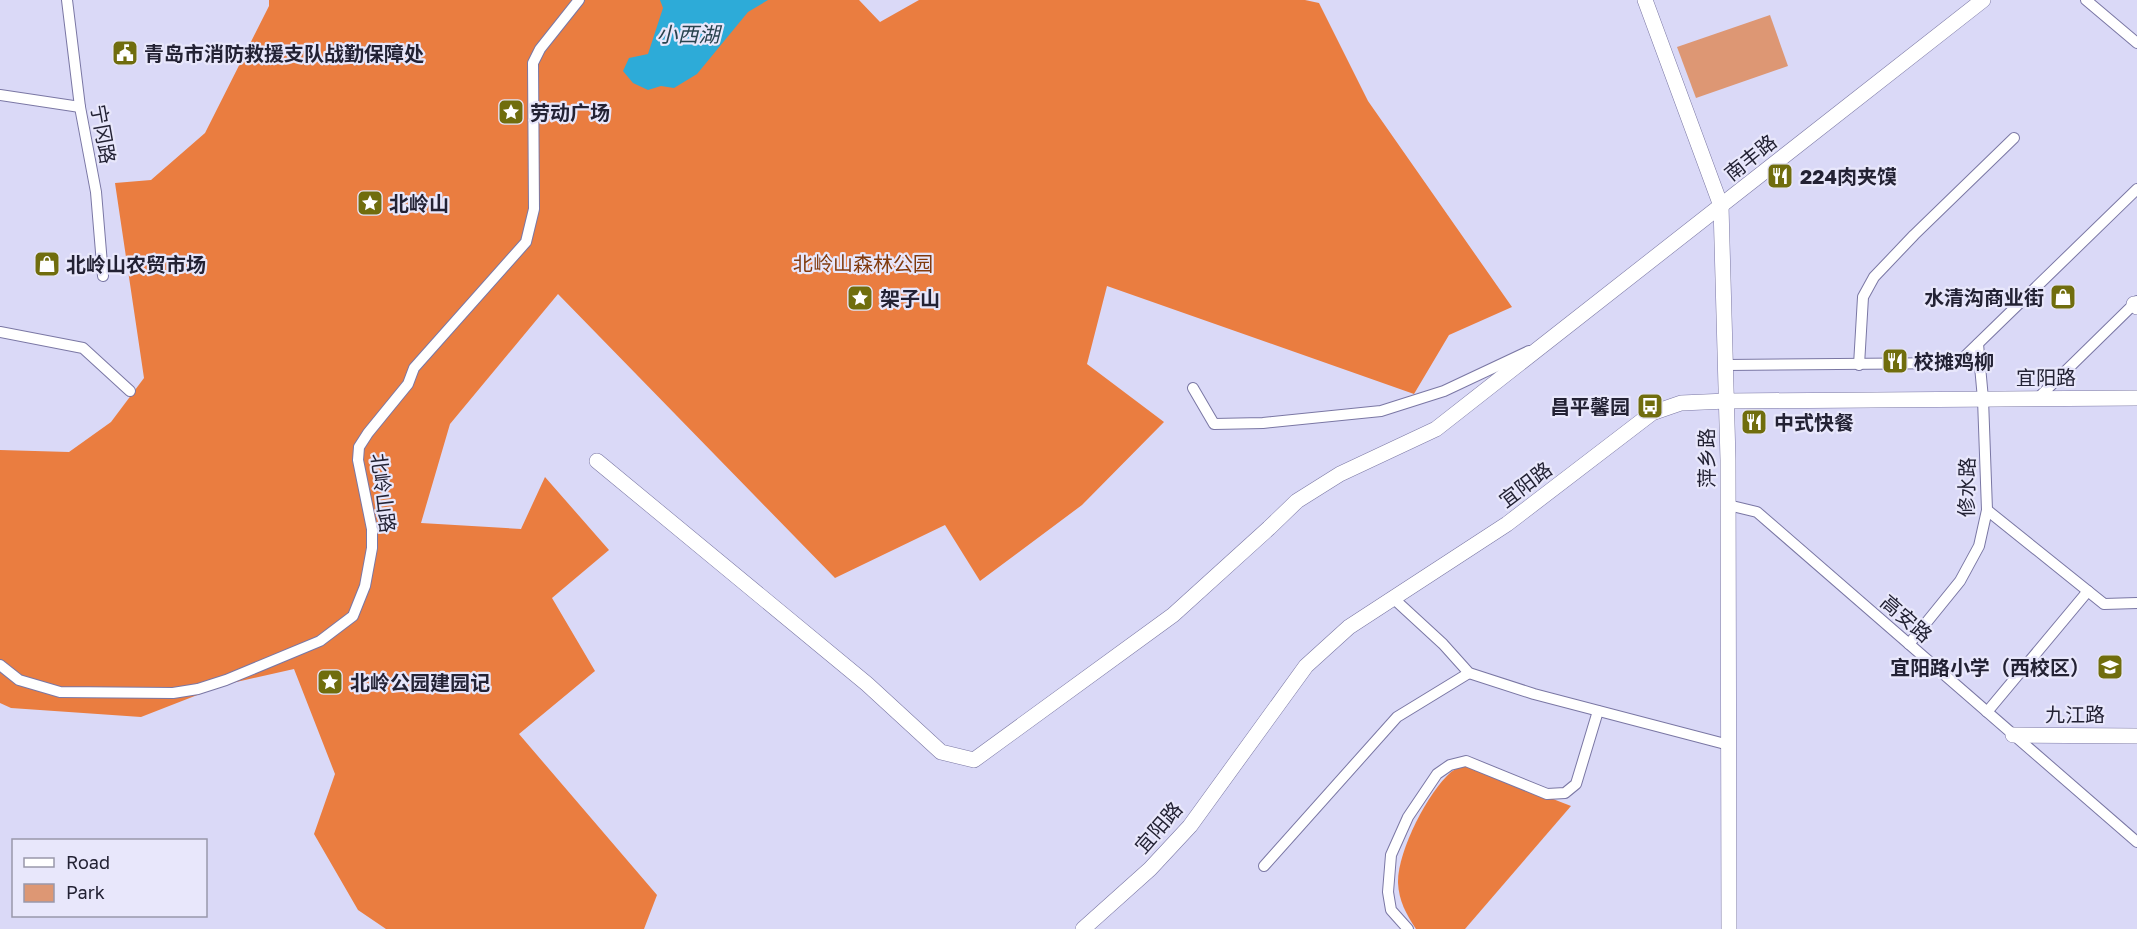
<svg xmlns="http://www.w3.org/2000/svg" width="2137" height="929" viewBox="0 0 2137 929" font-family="'Golos Text','Noto Sans SC',sans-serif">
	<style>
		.green { fill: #dd9774 }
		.forest { fill: #ea7d40 }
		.water { fill: #2dabd8 }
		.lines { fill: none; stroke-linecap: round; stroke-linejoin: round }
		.street-casing { stroke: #7a77a4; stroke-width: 12 }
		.secondary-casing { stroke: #7a77a4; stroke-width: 16 }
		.street { stroke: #fff; stroke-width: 10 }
		.secondary { stroke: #fff; stroke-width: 15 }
		.labels { text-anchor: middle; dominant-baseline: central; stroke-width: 4.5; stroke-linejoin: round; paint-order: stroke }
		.poi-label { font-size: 20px; font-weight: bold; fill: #232234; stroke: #e8e7fb; text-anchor: start }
		.street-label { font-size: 20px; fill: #232234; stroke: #e8e7fb }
		.park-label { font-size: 20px; fill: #803a0e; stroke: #e8e7fb }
		.water-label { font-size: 21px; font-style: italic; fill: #29434e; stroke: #e8e7fb }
	</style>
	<rect width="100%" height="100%" fill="#dad9f7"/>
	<polygon class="green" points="1770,15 1788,66 1696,98 1677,47"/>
	<g class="forest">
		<polygon points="269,0 859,0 880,22 919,0 1305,0 1319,3 1368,101 1512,307 1449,335 1414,394 1107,286 1087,364 1164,422 1082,505 980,581 945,525 835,578 558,294 450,424 421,523 521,529 545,477 609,550 552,598 595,671 519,734 657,895 644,929 386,929 358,910 314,834 335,774 294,669 223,685 141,717 11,708 0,703 0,450 69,452 111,422 144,378 115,183 151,180 205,133 269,6"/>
		<path d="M 1468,766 L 1571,806 L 1465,929 L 1416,929 C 1406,914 1399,901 1398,883 C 1397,852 1428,792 1451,772 C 1456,768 1462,767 1468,766 Z"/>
	</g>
	<polygon class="water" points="660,0 768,0 748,12 697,74 674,88 661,86 648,90 633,83 623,71 629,58 648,54 663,8"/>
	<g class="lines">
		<g class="street-casing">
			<g id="street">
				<polyline points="67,0 80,107 96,192 103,276"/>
				<polyline points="2086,0 2137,43"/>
				<polyline points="0,95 80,107"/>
				<polyline points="0,332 83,348 130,391"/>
				<polyline points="1726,365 1958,363 2137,189"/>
				<polyline points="1859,365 1863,297 1874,277 1914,235 2014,138"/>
				<polyline points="1193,388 1214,424 1263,423 1381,411 1444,391 1529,351"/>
				<polyline points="2038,398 2137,301"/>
				<polyline points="1728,505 1757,512 2137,842"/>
				<polyline points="1987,510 2104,604 2137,603"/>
				<polyline points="1393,598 1443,644 1469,673 1534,694 1729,745"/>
				<polyline points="1909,644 1960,581 1979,546 1987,510 1983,399 1978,344"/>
				<polyline points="0,665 19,680 60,692 173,693 198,689 226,680 320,641 353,616 365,586 372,548 372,529 358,460 359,447 368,433 408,384 414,368 526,242 534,209 533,63 540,49 579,0"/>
				<polyline points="1987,712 2088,591"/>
				<polyline points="1264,866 1397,717 1469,673"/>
				<polyline points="1408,929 1391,910 1388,892 1391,855 1408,817 1437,774 1450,765 1466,761 1547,794 1565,793 1576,784 1598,711"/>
			</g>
		</g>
		<g class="secondary-casing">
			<g id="secondary">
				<polyline points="1645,0 1721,206 1728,460 1729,929"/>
				<polyline points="2134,304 2137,307"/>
				<polyline points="597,461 867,684 941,752 974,760 1173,615 1269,528 1297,501 1340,474 1436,429 1983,0"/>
				<polyline points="2013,735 2137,736"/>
				<polyline points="1083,929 1150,869 1190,826 1306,666 1349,627 1507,524 1652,413 1681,403 1727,401 2137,398"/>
			</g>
		</g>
		<use href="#street" class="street"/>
		<use href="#secondary" class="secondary"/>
	</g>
	<defs>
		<g id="civic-square" transform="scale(1.35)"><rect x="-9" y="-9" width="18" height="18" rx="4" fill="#706d0d" stroke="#e8e7fb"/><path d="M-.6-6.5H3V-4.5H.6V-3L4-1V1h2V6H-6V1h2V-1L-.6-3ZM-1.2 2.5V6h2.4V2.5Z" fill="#fff"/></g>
		<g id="sight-square" transform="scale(1.35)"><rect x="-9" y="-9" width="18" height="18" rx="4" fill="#706d0d" stroke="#e8e7fb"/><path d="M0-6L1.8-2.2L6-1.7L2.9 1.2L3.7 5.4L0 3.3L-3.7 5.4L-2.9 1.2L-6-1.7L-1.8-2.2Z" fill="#fff"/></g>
		<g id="restaurant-square" transform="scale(1.35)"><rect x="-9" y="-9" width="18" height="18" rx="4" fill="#706d0d" stroke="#e8e7fb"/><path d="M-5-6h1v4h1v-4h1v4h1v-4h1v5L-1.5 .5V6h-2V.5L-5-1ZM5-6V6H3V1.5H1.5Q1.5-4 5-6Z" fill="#fff"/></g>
		<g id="shop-square" transform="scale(1.35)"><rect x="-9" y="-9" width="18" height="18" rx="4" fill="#706d0d" stroke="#e8e7fb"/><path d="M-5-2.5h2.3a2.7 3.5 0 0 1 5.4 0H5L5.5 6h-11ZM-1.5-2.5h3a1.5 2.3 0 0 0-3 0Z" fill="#fff"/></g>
		<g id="bus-square" transform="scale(1.35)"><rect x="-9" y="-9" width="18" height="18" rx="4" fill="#706d0d" stroke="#e8e7fb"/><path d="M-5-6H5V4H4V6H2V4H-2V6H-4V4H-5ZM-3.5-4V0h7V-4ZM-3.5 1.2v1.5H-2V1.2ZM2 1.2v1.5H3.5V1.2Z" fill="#fff"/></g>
		<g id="school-square" transform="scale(1.35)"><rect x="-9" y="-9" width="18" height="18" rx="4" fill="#706d0d" stroke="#e8e7fb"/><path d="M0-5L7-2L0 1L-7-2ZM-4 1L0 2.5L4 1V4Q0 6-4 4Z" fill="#fff"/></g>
	</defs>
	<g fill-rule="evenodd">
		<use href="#civic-square" x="125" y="53"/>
		<use href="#sight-square" x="511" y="112"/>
		<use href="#restaurant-square" x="1780" y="176"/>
		<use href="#sight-square" x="370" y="203"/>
		<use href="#shop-square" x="47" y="264"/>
		<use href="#shop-square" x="2063" y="297"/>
		<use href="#sight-square" x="860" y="298"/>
		<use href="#restaurant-square" x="1895" y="361"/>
		<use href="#bus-square" x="1650" y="406"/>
		<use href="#restaurant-square" x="1754" y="422"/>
		<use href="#school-square" x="2110" y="667"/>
		<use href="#sight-square" x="330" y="682"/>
	</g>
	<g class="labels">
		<g class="poi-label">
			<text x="144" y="53">青岛市消防救援支队战勤保障处</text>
			<text x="530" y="112">劳动广场</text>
			<text x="1800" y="176">224肉夹馍</text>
			<text x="389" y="203">北岭山</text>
			<text x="66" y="264">北岭山农贸市场</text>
			<text x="2044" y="297" text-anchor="end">水清沟商业街</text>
			<text x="880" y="298">架子山</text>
			<text x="1914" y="361">校摊鸡柳</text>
			<text x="1630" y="406" text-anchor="end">昌平馨园</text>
			<text x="1774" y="422">中式快餐</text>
			<text x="2090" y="667" text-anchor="end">宜阳路小学（西校区）</text>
			<text x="350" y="682">北岭公园建园记</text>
		</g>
		<g class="street-label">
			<text transform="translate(104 134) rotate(80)">宁冈路</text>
			<text transform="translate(1750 157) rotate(-39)">南丰路</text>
			<text x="2046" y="377">宜阳路</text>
			<text transform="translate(1706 458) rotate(-90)">萍乡路</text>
			<text transform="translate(1525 484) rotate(-37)">宜阳路</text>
			<text transform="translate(1966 487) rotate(-89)">修水路</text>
			<text transform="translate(384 493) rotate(83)">北岭山路</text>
			<text transform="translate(1907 618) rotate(41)">高安路</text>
			<text x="2075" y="714">九江路</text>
			<text transform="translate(1158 827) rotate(-49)">宜阳路</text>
		</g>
		<g class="park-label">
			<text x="863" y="263">北岭山森林公园</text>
		</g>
		<g class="water-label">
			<text x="688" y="34">小西湖</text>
		</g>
	</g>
	<rect x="12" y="839" width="195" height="78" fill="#e8e7fb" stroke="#9998ab" stroke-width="1.5"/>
	<rect x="24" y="858" width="30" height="9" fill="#ffffff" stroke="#9998ab" stroke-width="1.5"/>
	<text x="66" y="869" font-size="18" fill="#232234">Road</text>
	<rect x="24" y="884" width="30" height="18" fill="#dd9774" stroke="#9998ab" stroke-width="1.5"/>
	<text x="66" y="899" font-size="18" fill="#232234">Park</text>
</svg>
